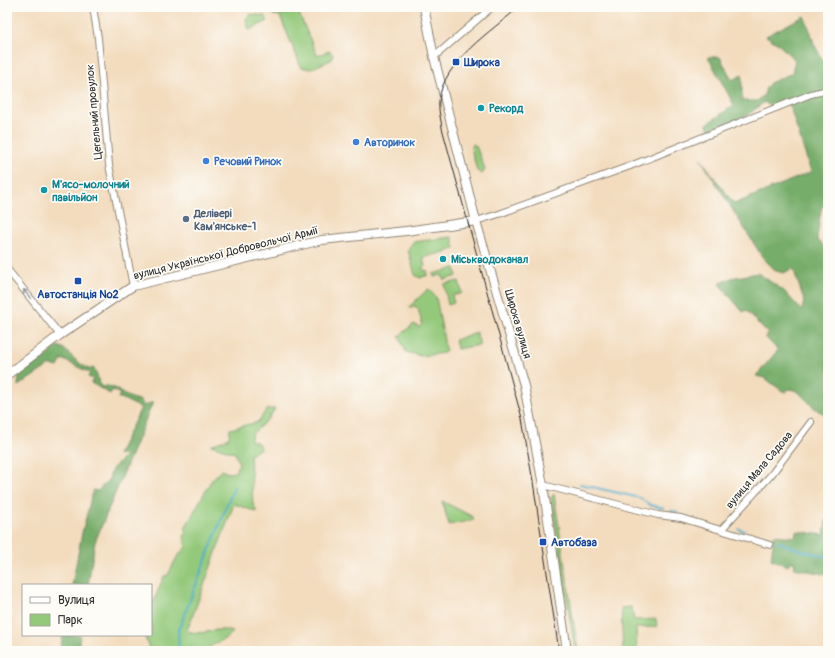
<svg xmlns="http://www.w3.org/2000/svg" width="835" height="658" viewBox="0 0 835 658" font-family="Pangolin,sans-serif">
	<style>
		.green { fill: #94c97b; stroke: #607a53 }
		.forest { fill: #77ad6b; stroke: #516c4b }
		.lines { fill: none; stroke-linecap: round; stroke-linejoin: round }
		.stream { stroke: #4eaccd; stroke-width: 2 }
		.minor-casing { stroke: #8f8474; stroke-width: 8 }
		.tertiary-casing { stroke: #8f8474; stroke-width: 10 }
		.minor { stroke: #fff; stroke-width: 6 }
		.tertiary { stroke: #fff; stroke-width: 8 }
		.tram { stroke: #2b2b2b; stroke-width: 1 }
		.oneway { stroke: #a0a0a0 }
		.transit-dot { fill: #1a4fb4; stroke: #fdfcf7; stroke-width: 1.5 }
		.culture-dot { fill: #0f9aa8; stroke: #fdfcf7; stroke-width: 1.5 }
		.shop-dot { fill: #3f7fe0; stroke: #fdfcf7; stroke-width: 1.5 }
		.service-dot { fill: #5c6f8a; stroke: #fdfcf7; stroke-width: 1.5 }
		.labels { text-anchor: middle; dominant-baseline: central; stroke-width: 3.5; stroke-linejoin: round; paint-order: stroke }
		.transit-label { font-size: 11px; font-weight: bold; fill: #164399; stroke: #fdfcf7; text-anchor: start }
		.culture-label { font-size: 11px; font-weight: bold; fill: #0d838f; stroke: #fdfcf7; text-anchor: start }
		.street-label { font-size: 11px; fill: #2b2b2b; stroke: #fdfcf7 }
		.shop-label { font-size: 11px; font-weight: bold; fill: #366cbe; stroke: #fdfcf7; text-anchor: start }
		.service-label { font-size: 11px; font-weight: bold; fill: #4e5e75; stroke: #fdfcf7; text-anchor: start }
	</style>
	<rect width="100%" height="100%" fill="#fdfcf7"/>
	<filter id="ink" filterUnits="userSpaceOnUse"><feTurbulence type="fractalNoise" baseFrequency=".025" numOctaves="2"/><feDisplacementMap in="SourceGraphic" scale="8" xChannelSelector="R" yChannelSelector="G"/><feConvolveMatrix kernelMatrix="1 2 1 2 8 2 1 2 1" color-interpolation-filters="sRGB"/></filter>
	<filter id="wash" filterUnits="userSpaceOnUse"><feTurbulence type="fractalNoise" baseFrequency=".012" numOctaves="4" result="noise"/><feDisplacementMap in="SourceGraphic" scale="16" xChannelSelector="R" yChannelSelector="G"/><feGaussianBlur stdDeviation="0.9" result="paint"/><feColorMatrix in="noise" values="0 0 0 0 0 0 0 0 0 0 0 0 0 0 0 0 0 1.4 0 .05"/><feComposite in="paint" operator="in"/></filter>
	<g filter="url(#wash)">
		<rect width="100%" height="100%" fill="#f3dcbe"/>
		<g class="green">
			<polygon points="297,9 317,55 330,51 333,54 331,60 310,69 301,67 280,16 273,15 272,13 279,10 282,15"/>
			<polygon points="250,14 265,16 268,21 249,30 246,19"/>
			<polygon points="473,144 476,146 485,169 482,174 477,171 471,148"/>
			<polygon points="452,237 455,249 423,258 425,266 423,268 424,271 427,270 428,275 420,278 415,275 408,250 413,242"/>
			<polygon points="455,268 457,276 444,280 442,275 434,277 433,274"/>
			<polygon points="459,281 462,293 452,296 454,303 448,305 444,284"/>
			<polygon points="428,289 436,297 446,351 444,353 421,356 406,352 399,336 414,324 419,327 422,324 418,308 414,306 411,309 409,307"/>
			<polygon points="476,332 480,345 457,349 455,340"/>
			<path d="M 267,409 L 275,409 L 268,419 L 251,435 L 251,441 L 257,442 L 261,448 L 250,455 L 253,504 L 257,512 L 234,504 L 187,631 C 208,637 214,625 233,632 C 226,641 214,642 205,651 L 150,651 L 144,635 L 151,635 L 151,608 L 164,576 L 168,575 L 177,557 L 186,547 L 184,536 L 187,531 L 185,528 L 211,481 L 221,470 L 228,473 L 235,472 L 239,464 L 235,453 L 211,445 L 229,438 L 230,429 L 258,422 Z"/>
			<polygon points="554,494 578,651 575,651 551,498"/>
			<polygon points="442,501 473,517 474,520 449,525"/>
			<polygon points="631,607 634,620 656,619 657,627 636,628 637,651 623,651 621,608"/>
		</g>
		<g class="forest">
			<path d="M 804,16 L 811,33 L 814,44 L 828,70 L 828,200 L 821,209 L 817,239 L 825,247 L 828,243 L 828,415 C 825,414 822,413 819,411 C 808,405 802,389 788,389 L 785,393 L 765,378 L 756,376 L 778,350 L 765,337 L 768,334 L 746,310 L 743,312 L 719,284 L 731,278 L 758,273 L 784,291 L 802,311 L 804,300 L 793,268 L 784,273 L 776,271 L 763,258 L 700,158 L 734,204 L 811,172 L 788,101 L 772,107 L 764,102 L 748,115 L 709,130 L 707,124 L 734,105 L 708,57 L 720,57 L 732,80 L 742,75 L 742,101 L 757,101 L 764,95 L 766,88 L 770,83 L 792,73 L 795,60 L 778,44 L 766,36 Z"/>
			<path d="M 57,346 C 66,348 69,355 76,360 C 80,364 85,367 90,369 L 94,368 L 101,387 C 111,384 117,389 125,395 C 130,398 136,399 141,401 L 144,406 L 153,402 L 95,542 L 88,585 L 72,585 L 82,533 L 93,490 L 98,491 L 109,479 L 112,469 L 125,456 L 118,454 L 141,408 L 121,398 L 118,398 L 120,394 L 112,390 L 110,394 L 91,383 L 93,379 L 88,377 L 90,373 L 62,359 L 58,367 L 50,365 L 18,386 L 19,374 L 29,364 L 40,362 Z"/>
			<polygon points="828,510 828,575 794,568 795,563 790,561 788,566 771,559 774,535 795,537 796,531 824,535"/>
			<polygon points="63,635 80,635 78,651 60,651"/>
		</g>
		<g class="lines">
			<g class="stream">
				<polyline points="580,484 640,498 650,505 663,508"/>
				<polyline points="671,511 677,512"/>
				<polyline points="739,529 744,531"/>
				<polyline points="755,534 761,536"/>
				<polyline points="778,542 810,553 828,557"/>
				<polyline points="179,651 178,631 234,487"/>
			</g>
		</g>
	</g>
	<g filter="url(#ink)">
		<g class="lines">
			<g class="minor-casing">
				<g id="minor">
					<polyline points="93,7 98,38 109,165 133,286"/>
					<polyline points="434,57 492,7"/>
					<polyline points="476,221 499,214 630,166 811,94 828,90"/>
					<polyline points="7,269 60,335"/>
					<polyline points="543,485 658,515 681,518 770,545"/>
					<polyline points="721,530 771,475 811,422"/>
				</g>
			</g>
			<g class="tertiary-casing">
				<g id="tertiary">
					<polyline points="424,7 434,57 476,221 524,385 543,485 567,651"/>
					<polyline points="7,375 60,335 133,286 322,240 406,231 476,221"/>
				</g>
			</g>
			<use href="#minor" class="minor"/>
			<use href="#tertiary" class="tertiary"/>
			<path class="tram" d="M 519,7 C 492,31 443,61 439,101 C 438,110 441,119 442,128 L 522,419 L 533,482 L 559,651"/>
		</g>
		<defs><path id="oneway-shaft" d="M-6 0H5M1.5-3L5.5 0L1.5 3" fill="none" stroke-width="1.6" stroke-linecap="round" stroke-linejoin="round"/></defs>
		<use class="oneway" href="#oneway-shaft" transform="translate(27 294) rotate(-128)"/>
	</g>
	<g class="transit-dot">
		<rect x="452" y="58" width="8" height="8" rx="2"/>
		<rect x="74" y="277" width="8" height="8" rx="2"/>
		<rect x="539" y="538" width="8" height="8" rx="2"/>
	</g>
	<g class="culture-dot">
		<circle cx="481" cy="108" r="4"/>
		<circle cx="44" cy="190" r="4"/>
		<circle cx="443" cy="259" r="4"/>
	</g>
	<g class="shop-dot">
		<circle cx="356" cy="142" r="4"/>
		<circle cx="206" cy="161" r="4"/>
	</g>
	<circle class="service-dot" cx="186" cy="219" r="4"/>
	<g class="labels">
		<g class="transit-label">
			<text x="464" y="62">Широка</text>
			<text x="78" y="294" text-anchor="middle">Автостанція №2</text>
			<text x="551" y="542">Автобаза</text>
		</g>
		<g class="culture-label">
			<text x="489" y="108">Рекорд</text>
			<text x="52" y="184">М'ясо-молочний<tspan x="52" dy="13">павільйон</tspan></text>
			<text x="451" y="259">Міськводоканал</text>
		</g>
		<g class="street-label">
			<text transform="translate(94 112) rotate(-95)">Цегельний провулок</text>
			<text transform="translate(226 253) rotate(-14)">вулиця Української Добровольчої Армії</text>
			<text transform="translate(518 324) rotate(74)">Широка вулиця</text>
			<text transform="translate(759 470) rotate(-50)">вулиця Мала Садова</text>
		</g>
		<g class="shop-label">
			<text x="364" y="142">Авторинок</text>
			<text x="214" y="161">Речовий Ринок</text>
		</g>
		<g class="service-label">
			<text x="194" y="213">Делівері<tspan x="194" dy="13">Кам'янське-1</tspan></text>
		</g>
	</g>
	<rect width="835" height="658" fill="none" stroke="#fdfcf7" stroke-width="24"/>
	<rect x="22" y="584" width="130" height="52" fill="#fdfcf7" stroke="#a9a8a5"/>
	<rect x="30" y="597" width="20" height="6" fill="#ffffff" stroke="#a9a8a5"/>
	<text x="58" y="604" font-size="12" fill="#2b2b2b">Вулиця</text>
	<rect x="30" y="614" width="20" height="12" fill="#94c97b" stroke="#a9a8a5"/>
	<text x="58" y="624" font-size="12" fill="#2b2b2b">Парк</text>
</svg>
